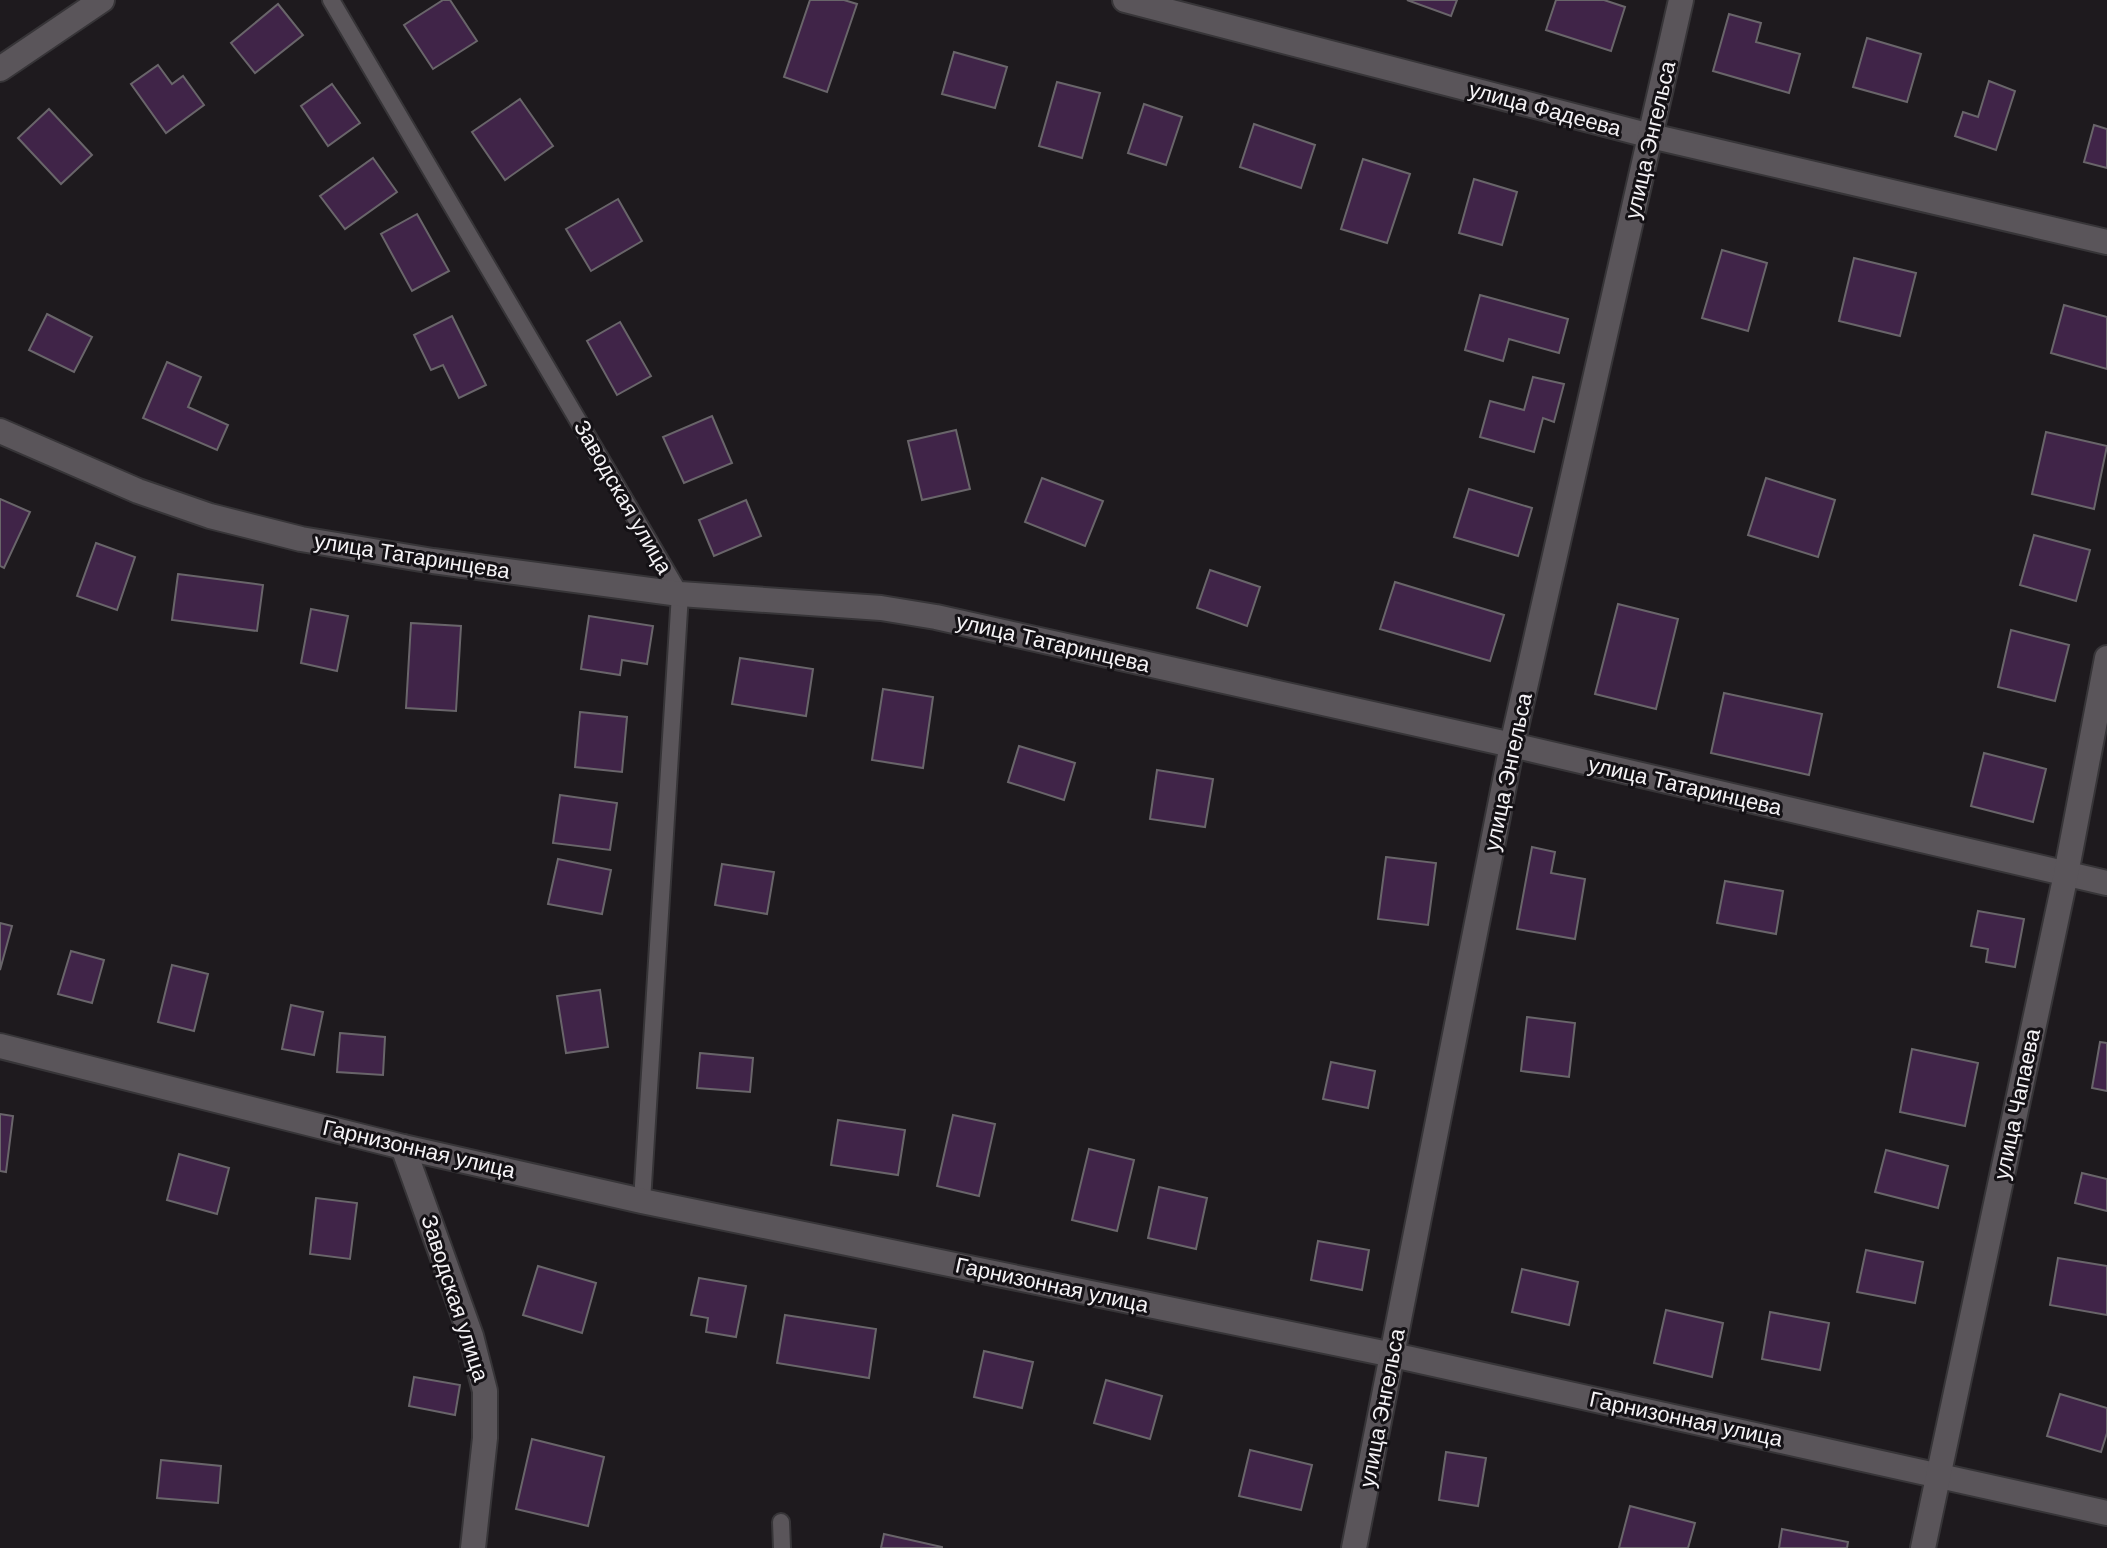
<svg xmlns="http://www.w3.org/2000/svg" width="2107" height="1548" viewBox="0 0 2107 1548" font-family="Helvetica,sans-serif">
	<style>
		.building { fill: #402448; stroke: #69656a; stroke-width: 2 }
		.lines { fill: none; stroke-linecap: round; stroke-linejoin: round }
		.lane-casing { stroke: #373538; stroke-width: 20 }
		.street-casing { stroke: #373538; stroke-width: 28 }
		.secondary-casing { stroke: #373538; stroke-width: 28 }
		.lane { stroke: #5a555a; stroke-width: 16 }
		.street { stroke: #5a555a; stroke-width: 24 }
		.secondary { stroke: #5a555a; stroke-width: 24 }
		.labels { text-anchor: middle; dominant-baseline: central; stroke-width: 6; stroke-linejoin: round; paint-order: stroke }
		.street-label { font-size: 22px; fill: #f5f3f6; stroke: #141115 }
	</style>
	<rect width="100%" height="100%" fill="#1e1a1e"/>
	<g class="building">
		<polygon points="443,0 450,0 477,41 433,69 404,25"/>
		<polygon points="810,0 844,0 857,4 827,92 784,77"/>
		<polygon points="1407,0 1457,0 1451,16"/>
		<polygon points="1556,0 1604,0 1625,7 1611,51 1546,30"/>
		<polygon points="278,4 303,35 255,73 231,43"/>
		<polygon points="1729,14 1761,23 1756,42 1800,54 1789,93 1713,71"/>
		<polygon points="1867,38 1921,54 1907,102 1853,87"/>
		<polygon points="954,52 1007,67 995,108 942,94"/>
		<polygon points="158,65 172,84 183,76 204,105 166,133 131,84"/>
		<polygon points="1989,81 2015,91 1996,150 1955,136 1963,112 1978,117"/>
		<polygon points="1057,82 1100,93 1082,158 1039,146"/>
		<polygon points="332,84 360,123 328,146 301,106"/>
		<polygon points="520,99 553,146 505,180 472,132"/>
		<polygon points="1144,104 1182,117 1166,165 1128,153"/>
		<polygon points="49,109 92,155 61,184 18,138"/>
		<polygon points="1254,124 1315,145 1301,188 1240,167"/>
		<polygon points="2094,125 2107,129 2107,168 2084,162"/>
		<polygon points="373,158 397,192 345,229 320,196"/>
		<polygon points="1363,159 1410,174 1387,243 1341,229"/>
		<polygon points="1474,179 1517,192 1502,245 1459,233"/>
		<polygon points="618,199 642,241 591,271 566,229"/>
		<polygon points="417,214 449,271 412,291 381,234"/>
		<polygon points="1722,250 1767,263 1748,331 1702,318"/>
		<polygon points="1854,258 1916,273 1900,336 1839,321"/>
		<polygon points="1480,295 1568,319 1559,353 1509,339 1503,361 1465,350"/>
		<polygon points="2064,305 2107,317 2107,369 2051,353"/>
		<polygon points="47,314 92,337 74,372 29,350"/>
		<polygon points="452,316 486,385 459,398 443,365 431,370 414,335"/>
		<polygon points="620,322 651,376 617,395 587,341"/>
		<polygon points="167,362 201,377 188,407 228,425 217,450 143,418"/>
		<polygon points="1533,377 1564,384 1554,422 1543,418 1534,452 1480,437 1490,401 1524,410"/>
		<polygon points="712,416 732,463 684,483 663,437"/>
		<polygon points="956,430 970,489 922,500 908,441"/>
		<polygon points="2046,432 2107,446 2094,509 2032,494"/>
		<polygon points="1042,478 1103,501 1085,546 1025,522"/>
		<polygon points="1766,478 1835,500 1818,557 1748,535"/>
		<polygon points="1469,489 1532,508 1518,556 1454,537"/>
		<polygon points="0,499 30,512 4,568 0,566"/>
		<polygon points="746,500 761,536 714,556 699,520"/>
		<polygon points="2034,535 2090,550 2076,601 2020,585"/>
		<polygon points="96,543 135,557 117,610 77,596"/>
		<polygon points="1210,570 1260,587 1247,626 1197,608"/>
		<polygon points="178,574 263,585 257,631 172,620"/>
		<polygon points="1395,582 1504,615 1490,661 1380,629"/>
		<polygon points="1618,604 1678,619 1656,709 1595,694"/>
		<polygon points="311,609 348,616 337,671 301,663"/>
		<polygon points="589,616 653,626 647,664 622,660 620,675 581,669"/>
		<polygon points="411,623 461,626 456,711 406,708"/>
		<polygon points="2011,630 2069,645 2055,701 1998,687"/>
		<polygon points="740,658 813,669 806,716 732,704"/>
		<polygon points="883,689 933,697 923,768 872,760"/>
		<polygon points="1724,693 1822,714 1809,775 1711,753"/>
		<polygon points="580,712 627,717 622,772 575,767"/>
		<polygon points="1019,746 1075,763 1064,800 1008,782"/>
		<polygon points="1984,753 2046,769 2033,822 1971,806"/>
		<polygon points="1157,770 1213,779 1205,827 1150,819"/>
		<polygon points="560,795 617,803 610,850 553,843"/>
		<polygon points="1532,847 1555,852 1551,873 1585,879 1575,939 1517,929"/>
		<polygon points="1386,857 1436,863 1428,925 1378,919"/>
		<polygon points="558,859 611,870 602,914 548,904"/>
		<polygon points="722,864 774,872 767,914 715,905"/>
		<polygon points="1725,881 1783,891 1776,934 1717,923"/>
		<polygon points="1978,911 2024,919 2015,967 1986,962 1988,949 1971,946"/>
		<polygon points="0,923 12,926 0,970"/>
		<polygon points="71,951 104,960 92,1003 58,994"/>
		<polygon points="172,965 208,974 194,1031 158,1022"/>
		<polygon points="600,990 608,1047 566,1053 557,996"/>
		<polygon points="291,1005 323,1012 314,1055 282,1049"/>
		<polygon points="1527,1017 1575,1023 1569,1077 1521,1071"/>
		<polygon points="340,1033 385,1037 383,1075 337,1072"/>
		<polygon points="2100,1042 2107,1043 2107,1091 2092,1088"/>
		<polygon points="1912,1049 1978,1063 1965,1126 1900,1112"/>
		<polygon points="700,1053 753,1058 750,1092 697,1088"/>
		<polygon points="1331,1062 1375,1071 1368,1108 1323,1099"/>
		<polygon points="0,1114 13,1116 6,1172 0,1171"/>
		<polygon points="953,1115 995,1124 979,1196 937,1186"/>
		<polygon points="838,1120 905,1130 898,1175 831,1165"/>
		<polygon points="1089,1149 1134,1160 1117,1231 1072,1220"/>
		<polygon points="1886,1150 1948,1166 1938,1208 1875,1192"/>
		<polygon points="179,1154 229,1168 217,1214 167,1200"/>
		<polygon points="2082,1173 2107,1179 2107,1211 2075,1203"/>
		<polygon points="1159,1187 1207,1198 1196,1249 1148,1238"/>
		<polygon points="316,1198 357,1203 350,1259 310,1254"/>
		<polygon points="1318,1241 1369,1250 1362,1290 1311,1280"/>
		<polygon points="1866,1250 1923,1262 1915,1303 1857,1292"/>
		<polygon points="2058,1258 2107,1266 2107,1315 2050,1305"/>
		<polygon points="538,1266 596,1283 582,1333 523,1315"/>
		<polygon points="1522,1269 1578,1282 1569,1325 1512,1312"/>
		<polygon points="699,1278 746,1286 736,1337 706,1332 708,1318 691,1315"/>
		<polygon points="1666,1310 1723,1323 1712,1377 1654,1363"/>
		<polygon points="1770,1312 1829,1323 1820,1370 1762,1359"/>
		<polygon points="785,1315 876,1329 869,1378 777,1363"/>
		<polygon points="984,1351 1033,1362 1022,1408 974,1397"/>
		<polygon points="414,1377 460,1385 455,1415 409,1406"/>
		<polygon points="1106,1380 1162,1396 1150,1439 1094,1423"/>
		<polygon points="2060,1394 2107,1408 2107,1433 2101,1452 2047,1436"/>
		<polygon points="532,1439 604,1457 588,1526 516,1509"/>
		<polygon points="1250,1450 1312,1465 1301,1510 1239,1496"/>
		<polygon points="1446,1452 1486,1458 1478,1506 1439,1500"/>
		<polygon points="161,1460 221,1466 218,1503 157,1498"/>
		<polygon points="1630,1506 1695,1523 1688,1548 1619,1548"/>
		<polygon points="1782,1529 1848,1542 1847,1548 1779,1548"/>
		<polygon points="884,1534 942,1547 942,1548 881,1548"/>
	</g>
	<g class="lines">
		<g class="lane-casing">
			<g id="lane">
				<polyline points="331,0 680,594 642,1201"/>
				<polyline points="781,1522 782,1548"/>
			</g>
		</g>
		<g class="street-casing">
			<g id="street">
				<polyline points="1125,0 1651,136 2107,242"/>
				<polyline points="0,431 138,491 210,516 301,539 433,561 680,594 881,608 936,617 1512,745 2107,883"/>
				<polyline points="0,1046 403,1147 642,1201 1393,1355 2107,1513"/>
				<polyline points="403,1147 471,1336 485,1391 485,1438 473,1548"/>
				<polyline points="1354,1548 1512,745 1681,0"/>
				<polyline points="1923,1548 2066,874 2107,658"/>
			</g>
		</g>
		<g class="secondary-casing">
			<polyline id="secondary" points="0,69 102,0"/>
		</g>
		<use href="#lane" class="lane"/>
		<use href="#street" class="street"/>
		<use href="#secondary" class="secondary"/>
	</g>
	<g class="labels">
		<g class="street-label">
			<text transform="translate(1545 109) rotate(15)">улица Фадеева</text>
			<text transform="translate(1650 140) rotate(-77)">улица Энгельса</text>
			<text transform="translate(623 497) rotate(60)">Заводская улица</text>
			<text transform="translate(412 556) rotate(9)">улица Татаринцева</text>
			<text transform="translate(1053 643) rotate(13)">улица Татаринцева</text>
			<text transform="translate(1508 772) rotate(-78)">улица Энгельса</text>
			<text transform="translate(1685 786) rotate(13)">улица Татаринцева</text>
			<text transform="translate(2017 1104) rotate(-78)">улица Чапаева</text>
			<text transform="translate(419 1149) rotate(13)">Гарнизонная улица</text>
			<text transform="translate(1052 1285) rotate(12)">Гарнизонная улица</text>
			<text transform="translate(455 1298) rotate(72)">Заводская улица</text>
			<text transform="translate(1382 1408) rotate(-79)">улица Энгельса</text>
			<text transform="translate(1686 1419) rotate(12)">Гарнизонная улица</text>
		</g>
	</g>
</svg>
